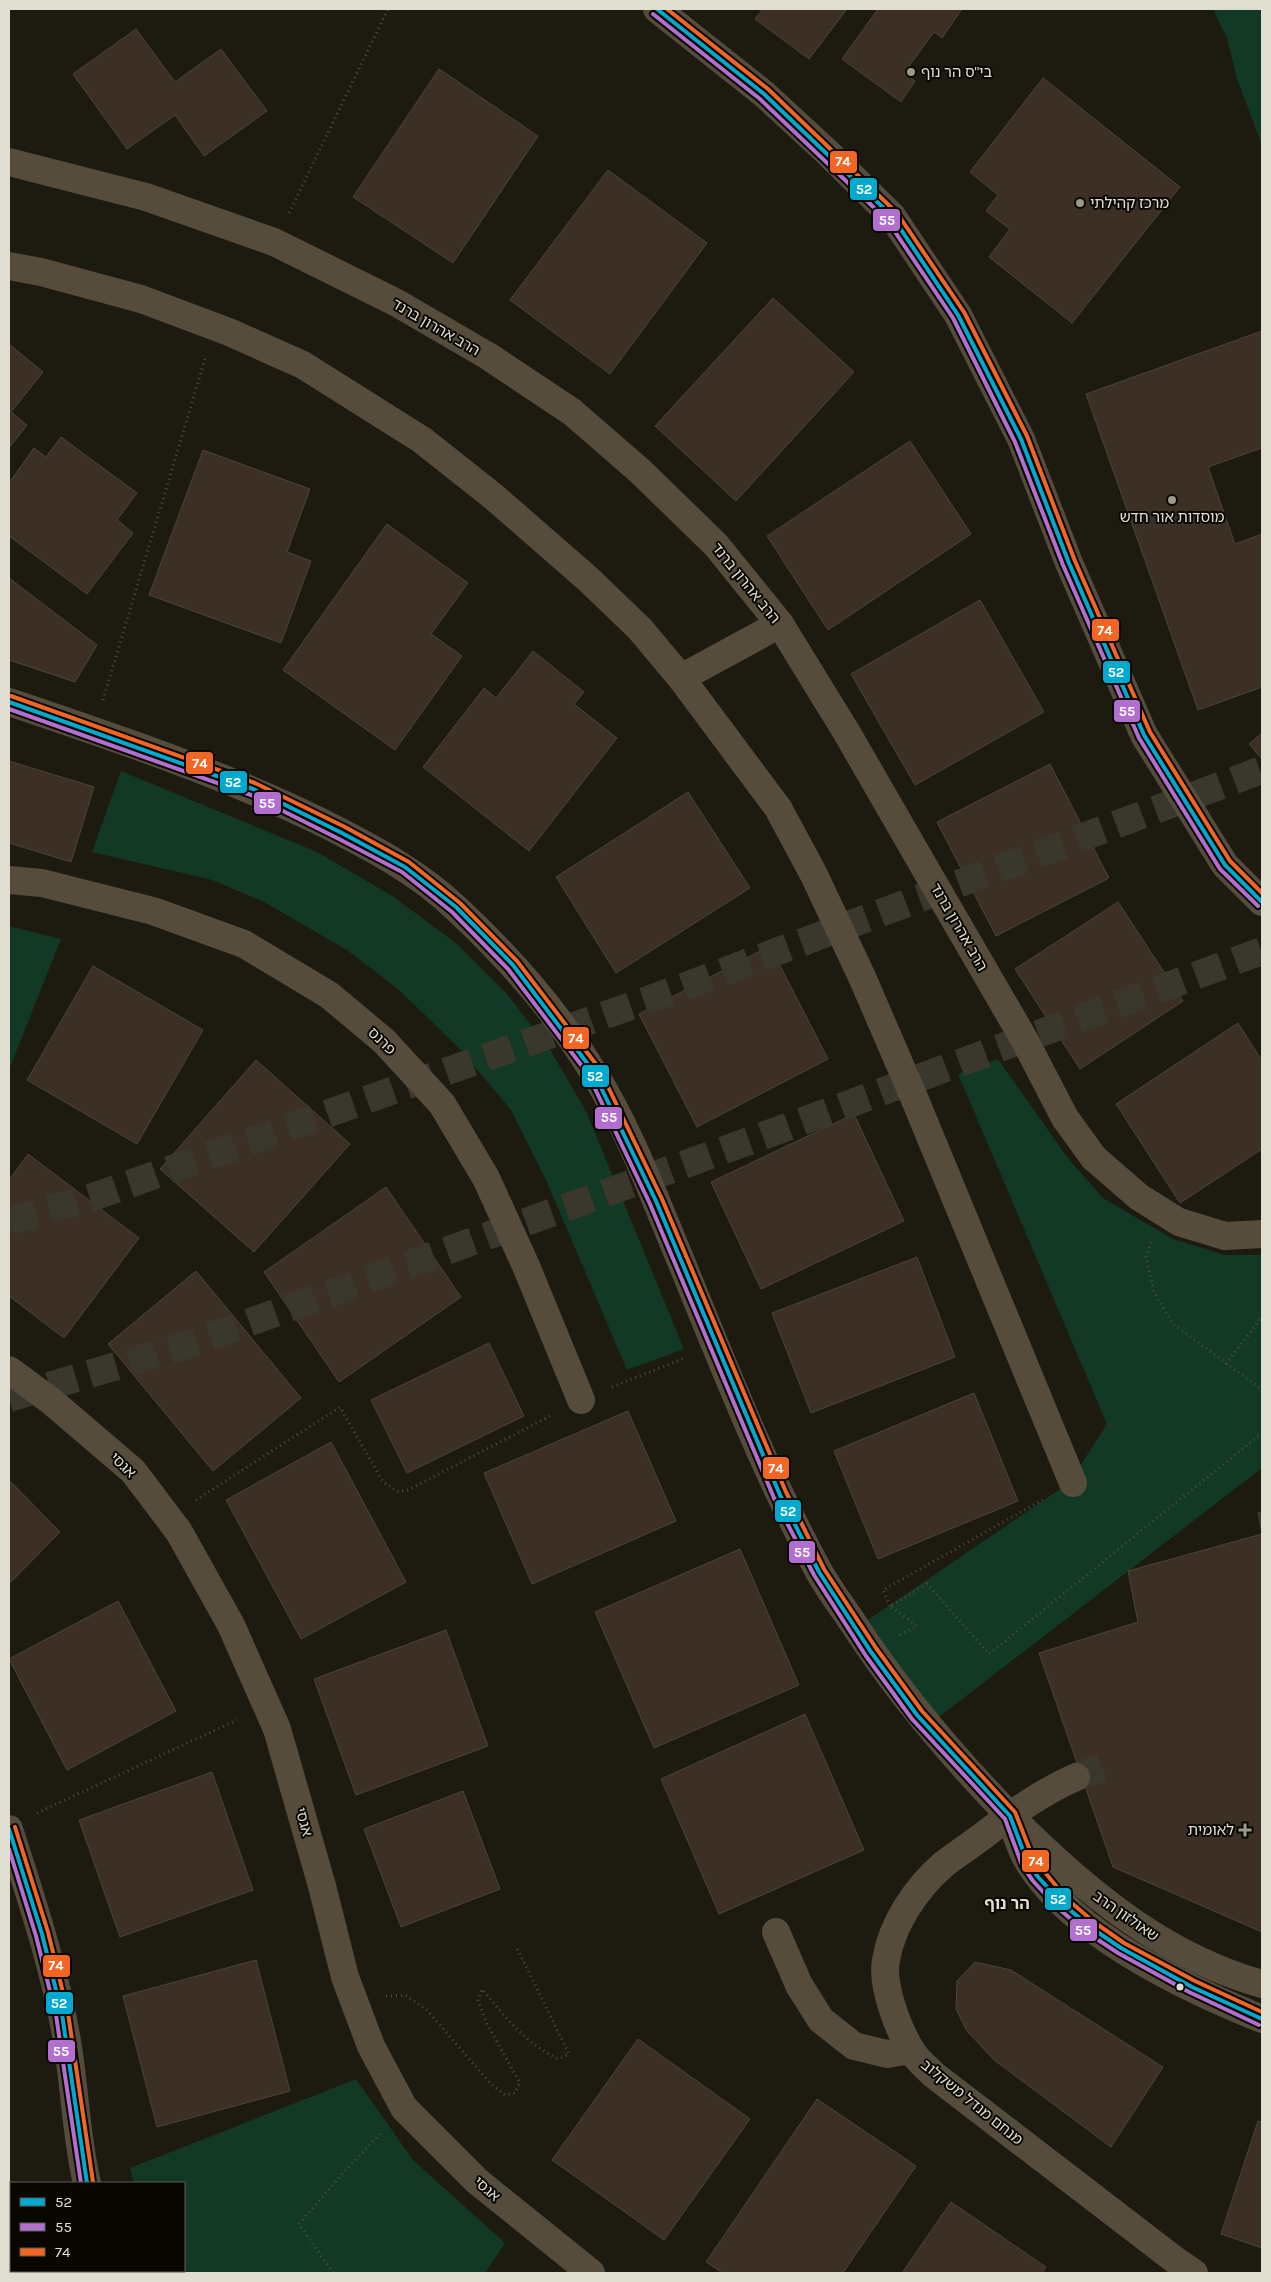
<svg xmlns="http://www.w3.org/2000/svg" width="1271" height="2282" viewBox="0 0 1271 2282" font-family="Karla,'Noto Sans Hebrew',sans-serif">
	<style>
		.green { fill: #123826 }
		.building { fill: #3c3024; stroke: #49443d }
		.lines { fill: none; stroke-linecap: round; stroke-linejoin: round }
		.minor-tunnel { stroke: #3a372d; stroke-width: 28; stroke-dasharray: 28 14; stroke-linecap: butt }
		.highway-tunnel { stroke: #3a372d; stroke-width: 28; stroke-dasharray: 28 14; stroke-linecap: butt }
		.path { stroke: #524c40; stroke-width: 3; stroke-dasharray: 1 4; stroke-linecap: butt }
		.minor { stroke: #554c3c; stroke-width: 28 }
		.bus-1-casing { stroke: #090702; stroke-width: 8 }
		.bus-2-casing { stroke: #090702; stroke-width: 8 }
		.bus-3-casing { stroke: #090702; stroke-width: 8 }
		.bus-1 { stroke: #00a9ce; stroke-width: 4 }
		.bus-2 { stroke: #b36fd0; stroke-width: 4 }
		.bus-3 { stroke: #f26522; stroke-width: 4 }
		.poi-dot { fill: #9c998d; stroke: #090702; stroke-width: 2 }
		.bus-dot { fill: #e0ddd1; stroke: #090702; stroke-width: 2 }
		.labels { text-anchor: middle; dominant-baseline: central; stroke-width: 4; stroke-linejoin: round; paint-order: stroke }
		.poi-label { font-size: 15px; fill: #e0ddd1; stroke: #090702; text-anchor: start }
		.street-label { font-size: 15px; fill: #e0ddd1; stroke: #090702 }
		.neighbourhood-label { font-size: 16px; font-weight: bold; fill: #e0ddd1; stroke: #090702 }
		.line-badge { stroke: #090702; stroke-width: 2 }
		.badge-label { font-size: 14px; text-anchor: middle; font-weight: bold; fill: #fff }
	</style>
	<rect width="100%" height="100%" fill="#1d1a10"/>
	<g class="green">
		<polygon points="1213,9 1262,9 1262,145 1237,79 1227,38"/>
		<polygon points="121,771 317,852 394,897 457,944 507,994 551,1051 586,1111 684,1349 627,1370 546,1180 511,1110 459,1048 399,990 347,950 264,902 212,880 92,852"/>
		<polygon points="9,926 61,939 9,1070"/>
		<polygon points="998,1059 1067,1157 1103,1198 1173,1239 1225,1255 1262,1255 1262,1468 939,1717 862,1624 1069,1483 1107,1424 958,1074"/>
		<polygon points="356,2079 413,2160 505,2243 485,2273 160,2273 159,2271 184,2271 184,2183 134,2183 130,2168"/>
	</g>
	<g class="building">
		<polygon points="763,9 847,9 809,59 755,19"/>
		<polygon points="878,9 962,9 942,38 934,32 904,73 915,81 901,102 842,59"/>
		<polygon points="136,29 175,82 221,49 267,111 204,156 175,115 127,149 73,74"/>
		<polygon points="439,69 538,136 453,263 353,197"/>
		<polygon points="1043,78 1180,187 1072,323 989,257 1010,229 986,211 998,195 970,172"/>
		<polygon points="608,170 707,243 610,374 510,300"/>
		<polygon points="773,298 854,372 736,501 655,426"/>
		<polygon points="1262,331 1262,448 1208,467 1235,544 1262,534 1262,687 1198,710 1086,394"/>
		<polygon points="9,344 43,372 11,412 27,425 9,448"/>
		<polygon points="61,437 137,493 117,520 133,533 87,594 9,536 9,483 34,448 46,457"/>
		<polygon points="910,441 971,534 828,630 767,536"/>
		<polygon points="203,450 310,489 287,552 311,561 281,643 149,595"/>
		<polygon points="387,524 468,583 431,634 462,656 395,750 283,670"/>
		<polygon points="9,578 97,645 75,682 9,660"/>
		<polygon points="980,600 1044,712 915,785 851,674"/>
		<polygon points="533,651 584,692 574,704 617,738 529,851 423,767 484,688 496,698"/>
		<polygon points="1262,733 1262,759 1249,744"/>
		<polygon points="9,761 94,787 71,862 9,843"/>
		<polygon points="1050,764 1109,878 996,936 937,822"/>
		<polygon points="688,792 750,888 616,973 556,877"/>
		<polygon points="1118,902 1183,1001 1080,1069 1015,969"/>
		<polygon points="770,946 828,1059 697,1127 639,1014"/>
		<polygon points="93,966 203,1030 137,1144 27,1080"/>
		<polygon points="1238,1023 1262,1061 1262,1149 1180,1203 1116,1104"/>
		<polygon points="256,1060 350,1144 254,1252 160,1169"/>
		<polygon points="854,1114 904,1221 761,1289 711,1182"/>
		<polygon points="28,1154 139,1238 64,1338 9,1296 9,1180"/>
		<polygon points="386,1187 461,1297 339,1382 264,1272"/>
		<polygon points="917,1257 955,1357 811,1413 772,1313"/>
		<polygon points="196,1271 301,1398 213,1471 108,1344"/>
		<polygon points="489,1343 524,1416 407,1473 371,1400"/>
		<polygon points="974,1393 1018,1501 878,1559 834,1451"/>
		<polygon points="628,1411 676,1521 532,1584 484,1473"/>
		<polygon points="331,1442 406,1582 301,1639 226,1500"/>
		<polygon points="9,1480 60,1532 9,1584"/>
		<polygon points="1262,1512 1262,1532 1258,1513"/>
		<polygon points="1262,1534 1262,1932 1113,1867 1039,1653 1138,1622 1128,1571"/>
		<polygon points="740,1549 799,1685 654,1748 595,1612"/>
		<polygon points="118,1601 176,1711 67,1770 9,1659"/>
		<polygon points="446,1630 488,1746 356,1795 314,1679"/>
		<polygon points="805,1714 864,1850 719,1914 661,1779"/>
		<polygon points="212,1772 253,1890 120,1937 79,1820"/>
		<polygon points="463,1791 500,1889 401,1927 364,1829"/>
		<polygon points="256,1960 290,2091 157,2127 123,1996"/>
		<polygon points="975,1962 1011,1970 1163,2067 1111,2147 994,2060 967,2031 956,2009 957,1981"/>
		<polygon points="638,2039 750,2119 664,2240 552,2160"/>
		<polygon points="817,2099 916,2166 843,2273 723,2273 706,2262"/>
		<polygon points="1258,2121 1262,2122 1262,2248 1221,2234"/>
		<polygon points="951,2202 1046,2267 1042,2273 902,2273"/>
		<polygon points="11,2240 11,2271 65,2271 67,2273 9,2273 9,2242"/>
	</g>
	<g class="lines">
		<polyline class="minor-tunnel" points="1076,1777 1102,1767"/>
		<g class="highway-tunnel">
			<polyline points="9,1221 90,1198 656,997 1262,770"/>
			<polyline points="9,1398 187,1345 749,1141 1262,951"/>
		</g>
		<g class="path">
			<polyline points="289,213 388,9"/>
			<polyline points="103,700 205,359"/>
			<polyline points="1151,1242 1146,1257 1154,1292 1172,1323 1262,1390"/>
			<polyline points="1226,1364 1262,1317"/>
			<polyline points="612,1387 685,1358"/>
			<polyline points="196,1500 340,1407 383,1482 399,1492 408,1490 552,1415"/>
			<polyline points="890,1606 883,1590 1044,1499"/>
			<polyline points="900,1635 917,1626 890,1606 927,1584 989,1654 1262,1433"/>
			<polyline points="37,1813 237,1720"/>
			<path d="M 386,1996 L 405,1995 L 427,2010 L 490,2083 L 505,2095 L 515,2093 L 520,2083 L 487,2024 L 478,2000 L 482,1989 C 508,2020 522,2040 558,2059 L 569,2054 L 517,1948"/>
			<polyline points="333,2273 299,2224 343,2173 381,2133"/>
		</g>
		<g class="minor">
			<polyline points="657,9 764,94 827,152 892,216 958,315 1021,439 1069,563 1144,735 1225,865 1262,902"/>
			<polyline points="9,162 146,197 274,242 397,303 488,356 572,412 640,471 716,545 780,624 847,733 930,877 1024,1039 1065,1118 1094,1158 1139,1197 1179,1222 1225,1236 1262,1234"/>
			<polyline points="9,266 41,272 141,299 229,332 303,365 422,440 494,497 588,579 640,629 681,678 778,808 814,875 862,977 913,1095 1073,1483"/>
			<polyline points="681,678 780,624"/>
			<path d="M 9,702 C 113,737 218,772 317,820 C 367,845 418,871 459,911 C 509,958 556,1011 592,1070 C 627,1125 651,1189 676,1249 C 720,1356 762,1466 817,1568 C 827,1587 841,1605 853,1623 C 903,1700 962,1768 1027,1833 C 1095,1899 1169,1958 1262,1984"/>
			<polyline points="9,880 42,883 153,911 244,944 329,995 384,1041 442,1104 486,1178 526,1266 581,1400"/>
			<polyline points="9,1370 51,1401 133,1471 179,1532 231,1625 277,1729 322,1886 345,1977 371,2046 404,2108 477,2181 591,2273"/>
			<path d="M 1076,1777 C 1042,1792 1013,1813 984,1835 C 971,1845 957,1854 944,1864 C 916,1888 892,1924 886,1960 C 881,1984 898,2029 911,2050 C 916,2059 926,2067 934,2075 L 1175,2260 L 1194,2273"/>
			<path d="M 1013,1824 C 1017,1837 1021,1851 1029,1863 C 1074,1935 1185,1988 1262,2019"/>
			<path d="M 9,1829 C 31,1898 55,1969 67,2041 C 75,2088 76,2137 87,2183"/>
			<polyline points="776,1932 799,1985 821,2020 854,2046 887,2054 911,2050"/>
			<polyline points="116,2271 117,2273"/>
		</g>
		<g class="bus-1-casing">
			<g id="bus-1">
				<polyline points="657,9 764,94 892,216 958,315 1021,439 1069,563 1144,735 1225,865 1262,902"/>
				<polyline points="9,702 253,789 342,833 405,867 456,907 513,965 593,1071 656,1201 780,1495 819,1572 871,1652 917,1715 1010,1816 1027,1861 1038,1877 1063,1904 1090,1927 1121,1948 1192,1987 1262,2019"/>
				<polyline points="9,1829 42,1934 62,2014 87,2183"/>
			</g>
		</g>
		<g class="bus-2-casing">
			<g id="bus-2">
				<polyline points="653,14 760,99 887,220 953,318 1015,442 1063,565 1139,738 1220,869 1258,906"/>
				<polyline points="9,709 251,795 339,839 402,872 452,912 508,969 588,1074 650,1204 774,1498 814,1575 866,1656 912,1719 1005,1819 1022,1865 1033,1881 1059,1909 1086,1932 1118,1953 1189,1992 1259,2025"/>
				<polyline points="9,1849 36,1936 56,2015 81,2183"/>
			</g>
		</g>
		<g class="bus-3-casing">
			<g id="bus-3">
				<polyline points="667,9 768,89 897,213 964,312 1027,436 1075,561 1150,732 1230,861 1262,893"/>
				<polyline points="11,696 255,783 345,827 409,862 460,903 517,961 599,1068 662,1199 786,1492 824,1569 876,1648 922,1711 1015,1812 1033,1858 1067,1899 1094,1922 1124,1943 1195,1981 1262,2012"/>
				<polyline points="15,1827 48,1932 68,2013 93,2182"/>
			</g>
		</g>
		<use href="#bus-1" class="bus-1"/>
		<use href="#bus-2" class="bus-2"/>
		<use href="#bus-3" class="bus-3"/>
	</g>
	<g class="poi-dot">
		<circle cx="911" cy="72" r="5"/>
		<circle cx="1080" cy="203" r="5"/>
		<circle cx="1172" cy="500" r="5"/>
		<path d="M1242.5 1822.5h5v5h5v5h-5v5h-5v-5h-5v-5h5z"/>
	</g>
	<circle class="bus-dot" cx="1180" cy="1987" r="4.5"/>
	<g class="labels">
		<g class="poi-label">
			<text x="921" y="72">בי"ס הר נוף</text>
			<text x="1090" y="203">מרכז קהילתי</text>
			<text x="1172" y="517" text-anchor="middle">מוסדות אור חדש</text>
			<text x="1234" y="1830" text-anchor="end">לאומית</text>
		</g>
		<g class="street-label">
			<text transform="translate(436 327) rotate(30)">הרב אהרון ברנד</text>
			<text transform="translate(746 583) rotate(51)">הרב אהרון ברנד</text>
			<text transform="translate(959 927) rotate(60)">הרב אהרון ברנד</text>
			<text transform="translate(382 1041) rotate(44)">פרנס</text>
			<text transform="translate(123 1465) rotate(43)">אגסי</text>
			<text transform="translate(304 1822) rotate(74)">אגסי</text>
			<text transform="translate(1126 1916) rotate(35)">שאולזון הרב</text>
			<text transform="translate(972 2102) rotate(39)">מנחם מנדל משקלוב</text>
			<text transform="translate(487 2189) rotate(41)">אגסי</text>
		</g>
		<g class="neighbourhood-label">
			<text x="1007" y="1903">הר נוף</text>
		</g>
	</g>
	<g class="line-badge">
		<rect x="829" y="150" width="29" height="24" rx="5" fill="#f26522"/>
		<rect x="849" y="177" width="29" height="24" rx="5" fill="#00a9ce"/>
		<rect x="872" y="208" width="29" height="24" rx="5" fill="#b36fd0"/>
		<rect x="1091" y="618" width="29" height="24" rx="5" fill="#f26522"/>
		<rect x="1102" y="660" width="29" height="24" rx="5" fill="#00a9ce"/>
		<rect x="1113" y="699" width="28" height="24" rx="5" fill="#b36fd0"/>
		<rect x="185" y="751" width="29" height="24" rx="5" fill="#f26522"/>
		<rect x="219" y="770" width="29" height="24" rx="5" fill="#00a9ce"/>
		<rect x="253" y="791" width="29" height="24" rx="5" fill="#b36fd0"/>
		<rect x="562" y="1026" width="28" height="24" rx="5" fill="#f26522"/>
		<rect x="581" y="1064" width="29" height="24" rx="5" fill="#00a9ce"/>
		<rect x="594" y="1106" width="29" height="24" rx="5" fill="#b36fd0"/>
		<rect x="762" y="1456" width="28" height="24" rx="5" fill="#f26522"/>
		<rect x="774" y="1499" width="28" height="24" rx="5" fill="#00a9ce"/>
		<rect x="788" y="1540" width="28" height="24" rx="5" fill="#b36fd0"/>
		<rect x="1021" y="1849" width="29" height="24" rx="5" fill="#f26522"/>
		<rect x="1044" y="1887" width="28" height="24" rx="5" fill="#00a9ce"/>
		<rect x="1069" y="1918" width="29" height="24" rx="5" fill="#b36fd0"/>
		<rect x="42" y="1954" width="29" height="24" rx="5" fill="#f26522"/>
		<rect x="45" y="1991" width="29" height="24" rx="5" fill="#00a9ce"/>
		<rect x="47" y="2039" width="29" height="24" rx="5" fill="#b36fd0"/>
	</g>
	<g class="badge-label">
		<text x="843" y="166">74</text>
		<text x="864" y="194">52</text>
		<text x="887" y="225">55</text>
		<text x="1105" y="635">74</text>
		<text x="1116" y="677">52</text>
		<text x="1127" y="716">55</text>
		<text x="200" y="768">74</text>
		<text x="233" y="787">52</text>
		<text x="267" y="808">55</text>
		<text x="576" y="1043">74</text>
		<text x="595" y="1081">52</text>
		<text x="609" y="1122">55</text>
		<text x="776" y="1473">74</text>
		<text x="788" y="1516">52</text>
		<text x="802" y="1557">55</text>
		<text x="1036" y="1866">74</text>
		<text x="1058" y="1904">52</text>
		<text x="1083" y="1935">55</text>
		<text x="56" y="1970">74</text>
		<text x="59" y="2008">52</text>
		<text x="61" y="2056">55</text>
	</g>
	<rect width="1271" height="2282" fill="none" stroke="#e0ddd1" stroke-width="20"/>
	<rect x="10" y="2182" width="175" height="90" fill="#090702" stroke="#5f5d55"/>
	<rect x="20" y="2198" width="25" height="8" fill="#00a9ce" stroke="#5f5d55"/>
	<text x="55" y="2207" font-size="15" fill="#e0ddd1">52</text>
	<rect x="20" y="2223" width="25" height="8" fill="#b36fd0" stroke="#5f5d55"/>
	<text x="55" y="2232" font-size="15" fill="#e0ddd1">55</text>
	<rect x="20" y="2248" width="25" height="8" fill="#f26522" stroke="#5f5d55"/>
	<text x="55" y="2257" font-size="15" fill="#e0ddd1">74</text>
</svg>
